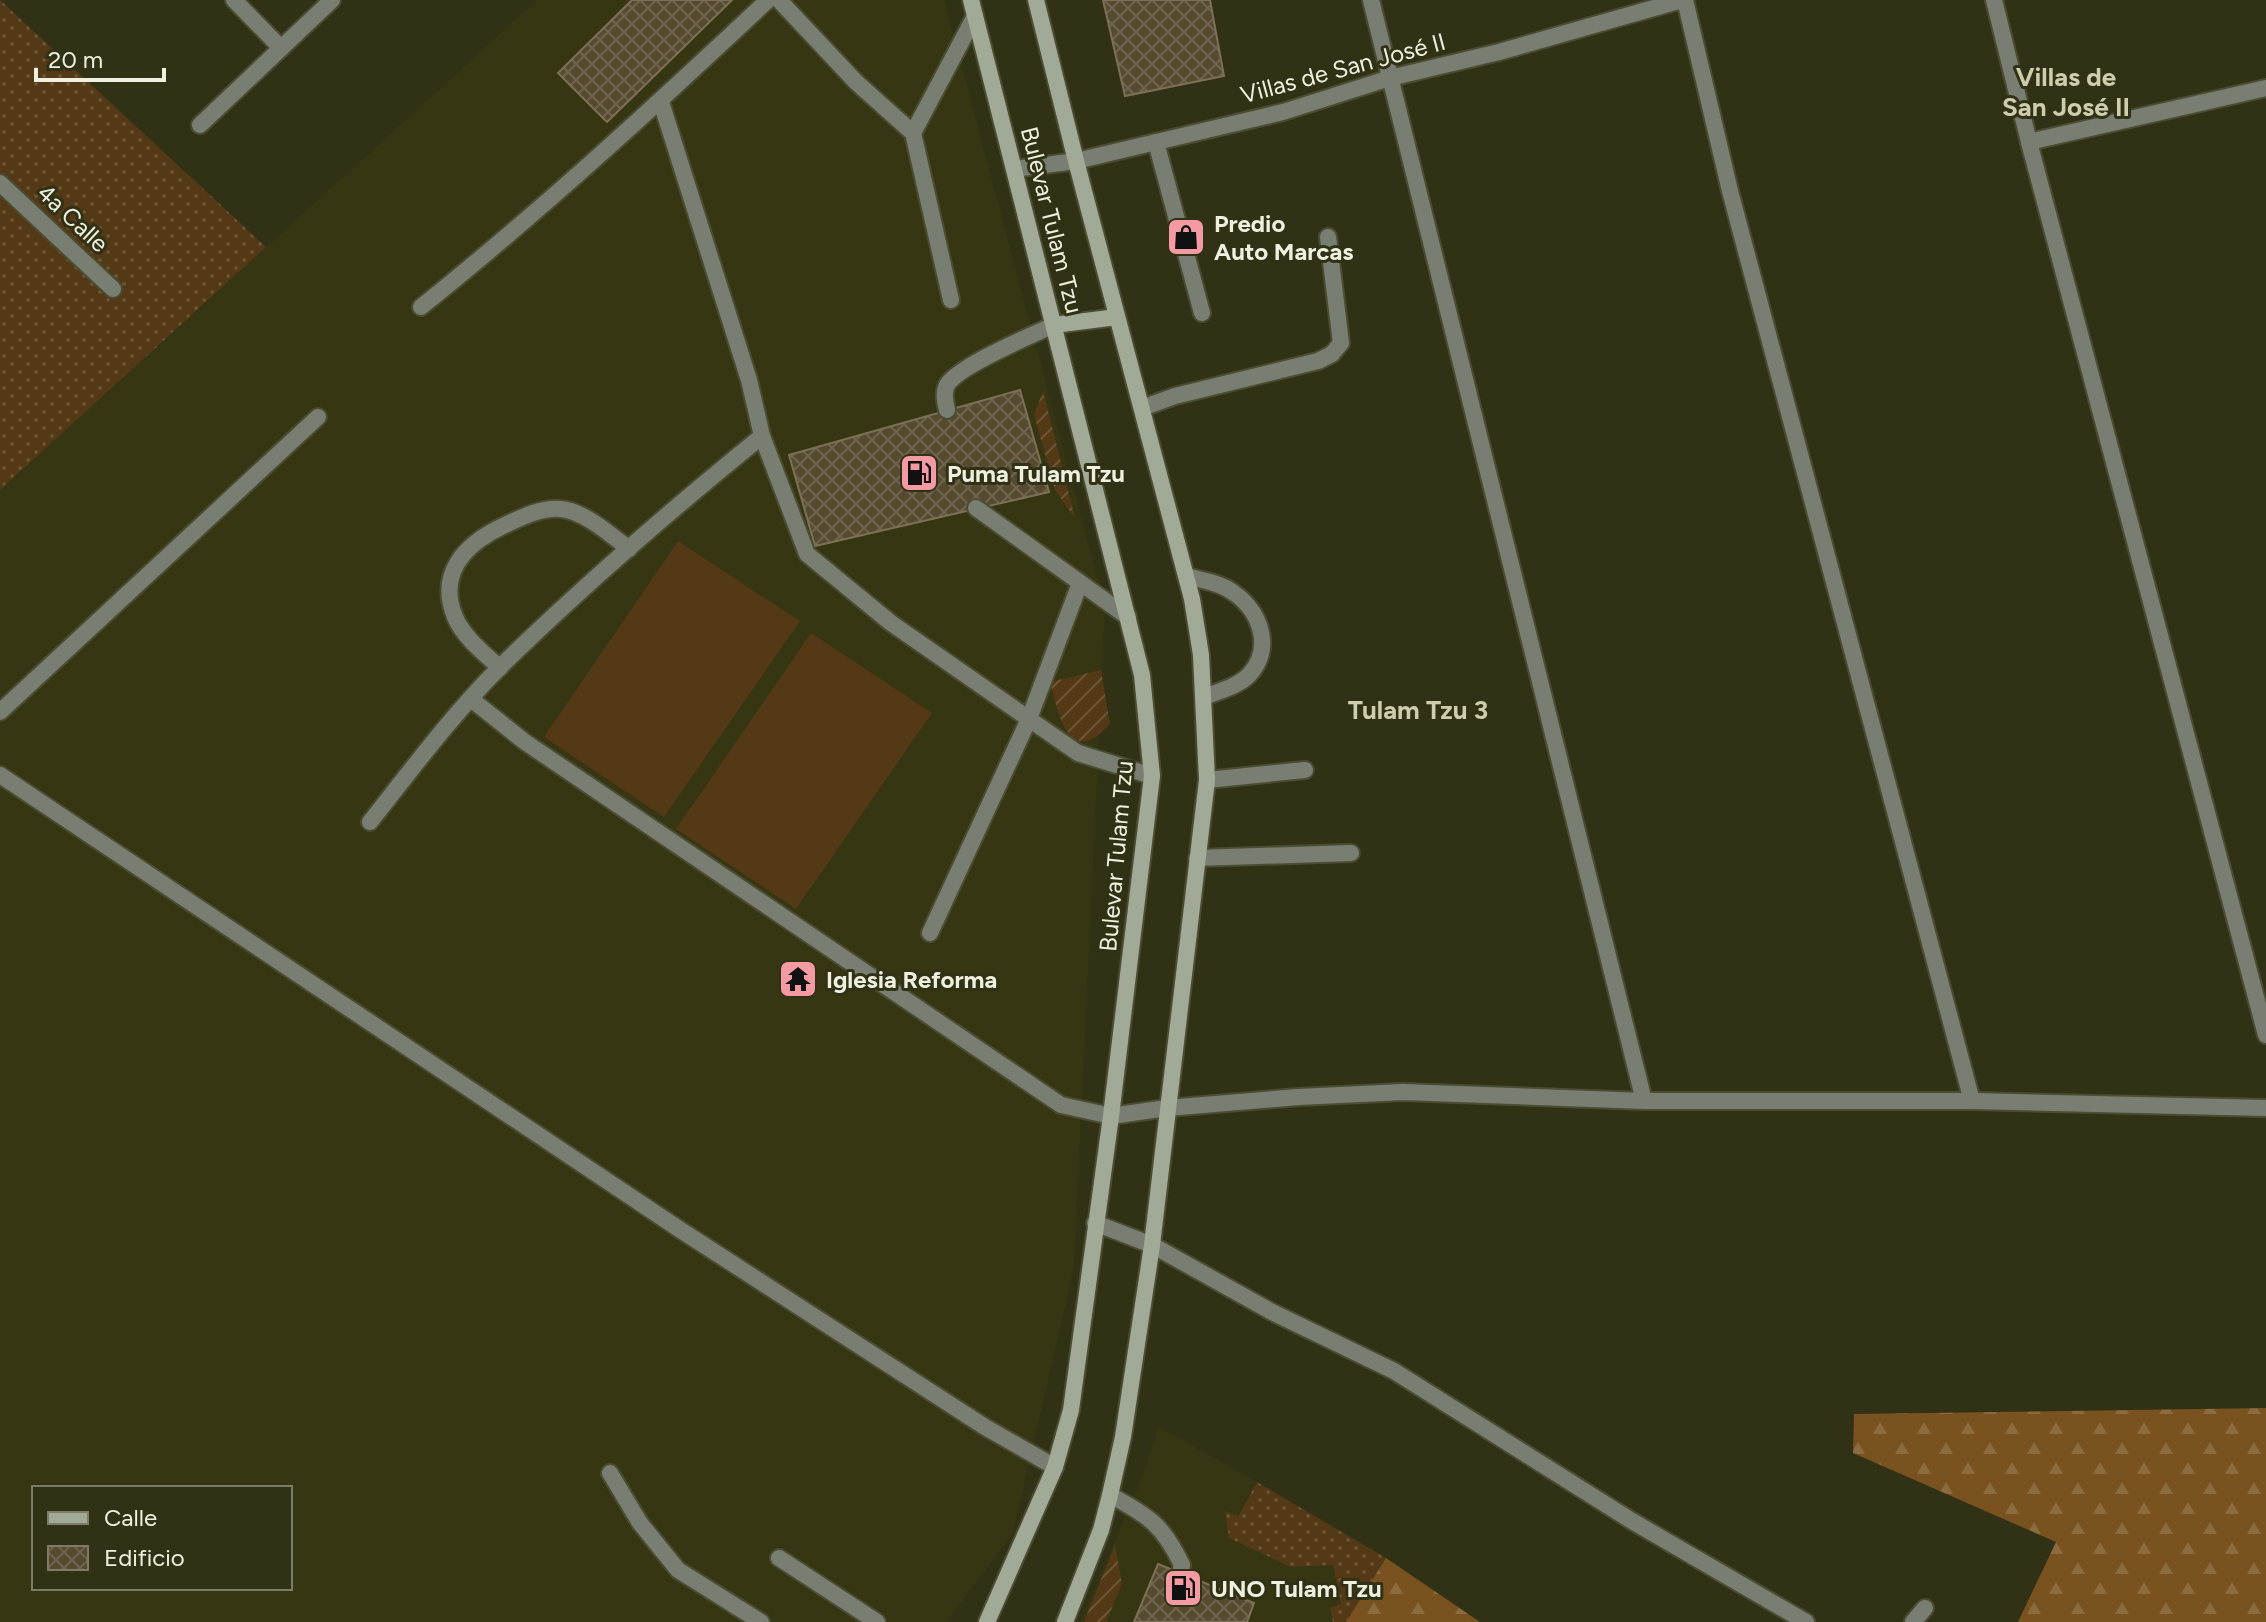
<svg xmlns="http://www.w3.org/2000/svg" width="2266" height="1622" viewBox="0 0 2266 1622" font-family="Figtree,sans-serif">
	<style>
		.built { fill: #373613; fill-rule: evenodd }
		.grass { fill: url(#grass-dots) }
		.forest { fill: url(#forest-firs) }
		.garden { fill: url(#garden-furrows) }
		.pitch { fill: #543916 }
		.building { fill: url(#building-cross-hatch); stroke: #7c7155; stroke-width: 2 }
		.lines { fill: none; stroke-linecap: round; stroke-linejoin: round }
		.service-casing { stroke: #4c4c32; stroke-width: 20 }
		.minor-casing { stroke: #4c4c32; stroke-width: 20 }
		.secondary-casing { stroke: #4c4c32; stroke-width: 20 }
		.service { stroke: #787e71; stroke-width: 16 }
		.minor { stroke: #787e71; stroke-width: 16 }
		.secondary { stroke: #a1aa97; stroke-width: 16 }
		.labels { text-anchor: middle; dominant-baseline: central; stroke-width: 6; stroke-linejoin: round; paint-order: stroke }
		.street-label { font-size: 24px; fill: #f0f0e0; stroke: #313116 }
		.poi-label { font-size: 24px; font-weight: bold; fill: #f0f0e0; stroke: #313116; text-anchor: start }
		.neighbourhood-label { font-size: 26px; font-weight: bold; fill: #ceceae; stroke: #313116 }
	</style>
	<defs>
		<pattern id="grass-dots" width="8" height="8" patternUnits="userSpaceOnUse" patternTransform="scale(2)"><rect width="8" height="8" fill="#543916"/><path d="M2 2h.1M6 6h.1" fill="none" stroke="#6d5638" stroke-width="1.8" stroke-linecap="round"/></pattern>
		<pattern id="forest-firs" width="22" height="20" patternUnits="userSpaceOnUse" patternTransform="scale(2)"><rect width="22" height="20" fill="#79521f"/><path d="M5 1l3.5 6h-7zM16 11l3.5 6h-7z" fill="#8c6b3f"/></pattern>
		<pattern id="garden-furrows" width="10" height="10" patternUnits="userSpaceOnUse" patternTransform="scale(2)"><rect width="10" height="10" fill="#543916"/><path d="M-1 1l2-2M0 10L10 0M9 11l2-2" fill="none" stroke="#6d5638"/></pattern>
		<pattern id="building-cross-hatch" width="8" height="8" patternUnits="userSpaceOnUse" patternTransform="scale(2)"><rect width="8" height="8" fill="#564b31"/><path d="M0 0l8 8M0 8l8-8" fill="none" stroke="#6f654f"/></pattern>
	</defs>
	<rect width="100%" height="100%" fill="#313116"/>
	<g class="built">
		<path d="M 537,0 L 944,0 L 1105,606 L 1074,1267 L 1013,1533 L 946,1622 L 0,1622 L 0,490 ZM 34,1488 L 290,1488 L 290,1588 L 34,1588 Z"/>
		<polygon points="1159,1427 1257,1482 1237,1516 1226,1511 1291,1567 1333,1565 1341,1605 1330,1608 1333,1622 1080,1622 1137,1490"/>
	</g>
	<g class="grass">
		<polygon points="0,0 266,247 0,490"/>
		<polygon points="1257,1482 1386,1558 1346,1622 1333,1622 1330,1608 1341,1604 1333,1565 1291,1567 1229,1538 1225,1511 1238,1516"/>
	</g>
	<g class="forest">
		<polygon points="2266,1408 2266,1622 2018,1622 2056,1542 1853,1453 1854,1414"/>
		<polygon points="1386,1558 1480,1622 1346,1622"/>
	</g>
	<g class="garden">
		<polygon points="1043,391 1075,518 1055,490 1034,415"/>
		<path d="M 1101,670 L 1110,724 C 1069,770 1058,713 1050,682 Z"/>
		<polygon points="1115,1545 1122,1584 1106,1622 1084,1622"/>
	</g>
	<g class="pitch">
		<polygon points="678,541 800,621 664,817 544,737"/>
		<polygon points="811,633 932,713 796,909 676,829"/>
	</g>
	<g class="building">
		<polygon points="632,0 732,0 607,122 558,73"/>
		<polygon points="1103,0 1210,0 1224,76 1125,96"/>
		<polygon points="1020,390 1049,492 815,546 789,455"/>
		<polygon points="1158,1564 1254,1603 1247,1622 1134,1622"/>
	</g>
	<g class="lines">
		<g class="service-casing">
			<g id="service">
				<polyline points="779,0 856,82 913,133 951,300"/>
				<polyline points="661,102 749,380 762,436 807,554 891,623 1078,753 1152,776"/>
				<polyline points="913,133 975,16"/>
				<polyline points="1156,142 1202,313"/>
				<path d="M 421,307 C 542,210 655,106 768,0"/>
				<polyline points="1142,408 1175,396 1318,361 1332,354 1341,343 1328,237"/>
				<path d="M 947,410 C 945,402 943,393 947,385 C 958,366 1032,335 1054,325"/>
				<polyline points="976,508 1128,617"/>
				<path d="M 1186,576 C 1202,580 1221,583 1234,593 C 1260,611 1274,648 1249,675 C 1237,687 1219,691 1204,697"/>
				<path d="M 500,668 C 484,653 464,638 455,617 C 437,573 465,544 503,526 C 520,518 541,507 561,509 C 584,511 611,535 629,549"/>
				<polyline points="471,699 525,742 1061,1105 1111,1116"/>
				<polyline points="1207,780 1305,770"/>
				<path d="M 370,822 C 412,769 452,715 500,667 C 583,586 672,509 762,436"/>
				<polyline points="1197,858 1351,853"/>
				<polyline points="930,933 1029,719 1080,583"/>
				<polyline points="610,1473 640,1523 678,1570 761,1622"/>
				<path d="M 1110,1495 C 1149,1516 1163,1525 1182,1565 L 1180,1573"/>
				<polyline points="779,1558 877,1622"/>
			</g>
		</g>
		<g class="minor-casing">
			<g id="minor">
				<polyline points="234,0 280,47"/>
				<polyline points="1371,0 1644,1101"/>
				<polyline points="1685,0 1730,191 1972,1101"/>
				<polyline points="1994,0 2029,142 2266,1035"/>
				<polyline points="200,125 332,0"/>
				<polyline points="2029,142 2266,88"/>
				<polyline points="1014,169 1076,161 1283,112 1390,78 1499,52 1682,0"/>
				<polyline points="0,183 113,289"/>
				<polyline points="0,712 318,417"/>
				<polyline points="0,775 679,1229 985,1427 1055,1467"/>
				<polyline points="1111,1116 1167,1108 1298,1097 1403,1092 1644,1101 1972,1101 2266,1108"/>
				<polyline points="1095,1223 1152,1245 1272,1312 1394,1371 1632,1521 1806,1622"/>
				<polyline points="1913,1622 1925,1608"/>
			</g>
		</g>
		<g class="secondary-casing">
			<g id="secondary">
				<polyline points="971,0 1142,675 1152,776 1111,1116 1071,1410 1055,1467 987,1622"/>
				<polyline points="1036,0 1076,161 1192,599 1201,655 1207,780 1152,1245 1123,1437 1110,1495 1101,1530 1065,1622"/>
				<polyline points="1054,325 1117,317"/>
			</g>
		</g>
		<use href="#service" class="service"/>
		<use href="#minor" class="minor"/>
		<use href="#secondary" class="secondary"/>
	</g>
	<defs>
		<g id="shop-square" transform="scale(2)"><rect x="-9" y="-9" width="18" height="18" rx="4" fill="#f49aa3" stroke="#313116"/><path d="M-5-2.5h2.3a2.7 3.5 0 0 1 5.4 0H5L5.5 6h-11ZM-1.5-2.5h3a1.5 2.3 0 0 0-3 0Z" fill="#111"/></g>
		<g id="fuel-square" transform="scale(2)"><rect x="-9" y="-9" width="18" height="18" rx="4" fill="#f49aa3" stroke="#313116"/><path d="M-5.5-6h7V0h2V4h1.3V-2.5L3-4.5l.8-.8L6-3V5H2.5V1h-1V6h-7ZM-4.2-4.7v3.2H.2V-4.7Z" fill="#111"/></g>
		<g id="temple-square" transform="scale(2)"><rect x="-9" y="-9" width="18" height="18" rx="4" fill="#f49aa3" stroke="#313116"/><path d="M0-6L5-2H3V0L6.5 2.5H4V6H1.5V3h-3V6H-4V2.5H-6.5L-3 0V-2H-5Z" fill="#111"/></g>
	</defs>
	<g fill-rule="evenodd">
		<use href="#shop-square" x="1186" y="237"/>
		<use href="#fuel-square" x="919" y="473"/>
		<use href="#temple-square" x="798" y="979"/>
		<use href="#fuel-square" x="1183" y="1588"/>
	</g>
	<g class="labels">
		<g class="street-label">
			<text transform="translate(1343 68) rotate(-15)">Villas de San José II</text>
			<text transform="translate(73 218) rotate(43)">4a Calle</text>
			<text transform="translate(1052 220) rotate(76)">Bulevar Tulam Tzu</text>
			<text transform="translate(1116 856) rotate(-85)">Bulevar Tulam Tzu</text>
		</g>
		<g class="poi-label">
			<text x="1214" y="223">Predio<tspan x="1214" dy="28">Auto Marcas</tspan></text>
			<text x="947" y="473">Puma Tulam Tzu</text>
			<text x="826" y="979">Iglesia Reforma</text>
			<text x="1211" y="1588">UNO Tulam Tzu</text>
		</g>
		<g class="neighbourhood-label">
			<text x="2066" y="77">Villas de<tspan x="2066" dy="30">San José II</tspan></text>
			<text x="1418" y="710">Tulam Tzu 3</text>
		</g>
	</g>
	<rect x="32" y="1486" width="260" height="104" fill="#313116" stroke="#7d7d67" stroke-width="2"/>
	<rect x="48" y="1512" width="40" height="12" fill="#a1aa97" stroke="#7d7d67" stroke-width="2"/>
	<text x="104" y="1526" font-size="24" fill="#f0f0e0">Calle</text>
	<rect x="48" y="1546" width="40" height="24" fill="url(#building-cross-hatch)" stroke="#7d7d67" stroke-width="2"/>
	<text x="104" y="1566" font-size="24" fill="#f0f0e0">Edificio</text>
	<path d="M36 68v12h128v-12" fill="none" stroke="#f0f0e0" stroke-width="4"/>
	<text x="48" y="68" font-size="24" fill="#f0f0e0" stroke="#313116" stroke-width="6" paint-order="stroke">20 m</text>
</svg>
